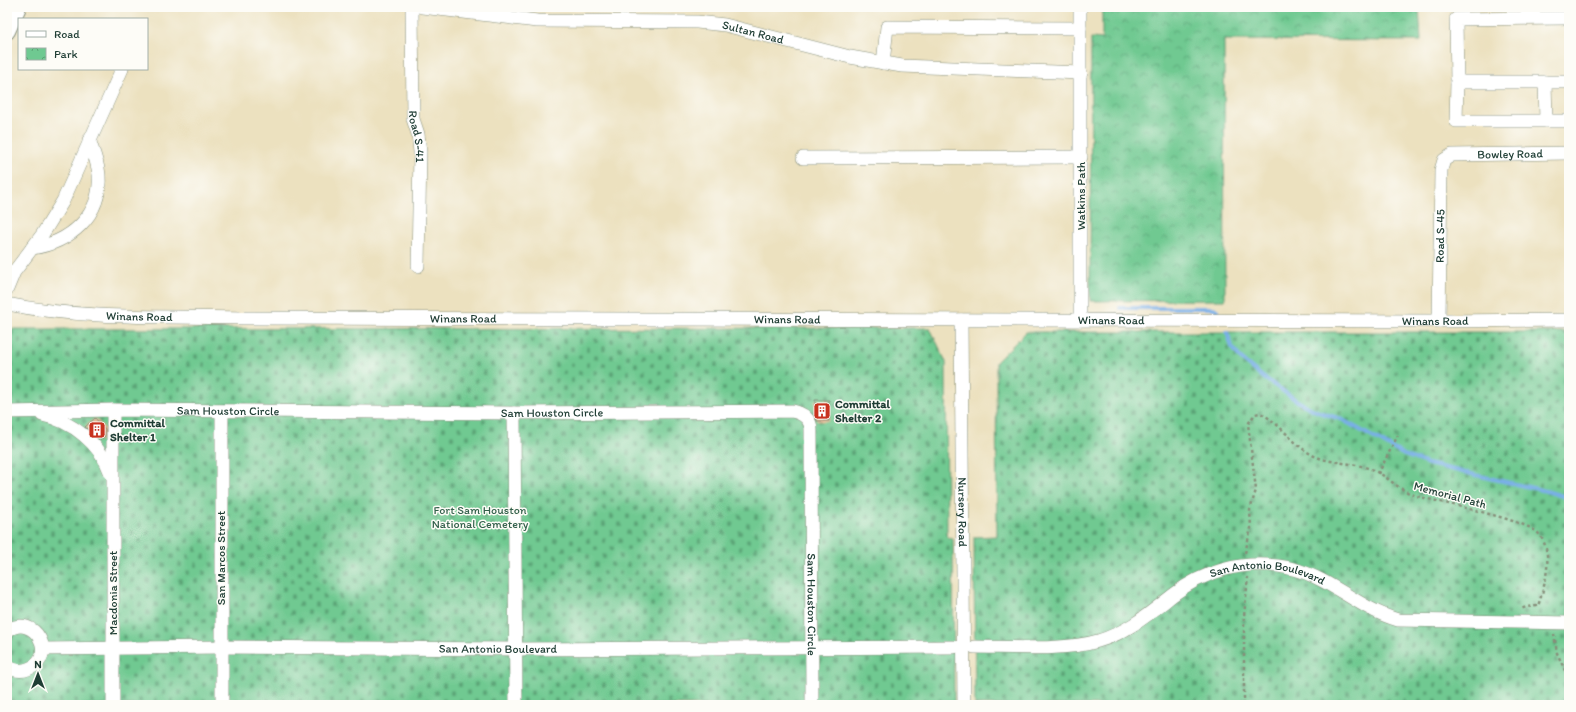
<svg xmlns="http://www.w3.org/2000/svg" width="1576" height="712" viewBox="0 0 1576 712" font-family="Itim,sans-serif">
	<style>
		.cemetery { fill: url(#cemetery-stones); stroke: #478362 }
		.park { fill: url(#park-crowns); stroke: #478362 }
		.lines { fill: none; stroke-linecap: round; stroke-linejoin: round }
		.stream { stroke: #79afe7; stroke-width: 4 }
		.building { fill: url(#building-cross-hatch) }
		.minor-casing { stroke: #868f7a; stroke-width: 14 }
		.major-casing { stroke: #868f7a; stroke-width: 18 }
		.path { stroke: #868f7a; stroke-width: 2.5; stroke-dasharray: 3 3; stroke-linecap: butt }
		.minor { stroke: #fff; stroke-width: 13 }
		.major { stroke: #fff; stroke-width: 16 }
		.labels { text-anchor: middle; dominant-baseline: central; stroke-width: 3; stroke-linejoin: round; paint-order: stroke }
		.street-label { font-size: 12px; fill: #1f3d34; stroke: #fdfcf7 }
		.poi-label { font-size: 12px; font-weight: bold; fill: #1f3d34; stroke: #fdfcf7; text-anchor: start }
		.park-label { font-size: 12px; fill: #33604b; stroke: #fdfcf7 }
	</style>
	<defs>
		<pattern id="cemetery-stones" width="16" height="16" patternUnits="userSpaceOnUse"><rect width="16" height="16" fill="#6fc991"/><path d="M2 7V4a2 2 0 0 1 4 0v3zM10 15v-3a2 2 0 0 1 4 0v3z" fill="#5ba477"/></pattern>
		<pattern id="park-crowns" width="20" height="18" patternUnits="userSpaceOnUse"><rect width="20" height="18" fill="#6fc991"/><path d="M2 6a3 3 0 1 1 6 0M12 15a3 3 0 1 1 6 0" fill="none" stroke="#5ba477"/></pattern>
		<pattern id="building-cross-hatch" width="8" height="8" patternUnits="userSpaceOnUse"><rect width="8" height="8" fill="#e9b78f"/><path d="M0 0l8 8M0 8l8-8" fill="none" stroke="#c79e7c"/></pattern>
	</defs>
	<rect width="100%" height="100%" fill="#fdfcf7"/>
	<filter id="ink" filterUnits="userSpaceOnUse"><feTurbulence type="fractalNoise" baseFrequency=".025" numOctaves="2"/><feDisplacementMap in="SourceGraphic" scale="8" xChannelSelector="R" yChannelSelector="G"/><feConvolveMatrix kernelMatrix="1 2 1 2 8 2 1 2 1" color-interpolation-filters="sRGB"/></filter>
	<filter id="wash" filterUnits="userSpaceOnUse"><feTurbulence type="fractalNoise" baseFrequency=".012" numOctaves="4" result="noise"/><feDisplacementMap in="SourceGraphic" scale="16" xChannelSelector="R" yChannelSelector="G"/><feGaussianBlur stdDeviation="0.9" result="paint"/><feColorMatrix in="noise" values="0 0 0 0 0 0 0 0 0 0 0 0 0 0 0 0 0 1.4 0 .05"/><feComposite in="paint" operator="in"/></filter>
	<g filter="url(#wash)">
		<rect width="100%" height="100%" fill="#ece1bf"/>
		<g class="cemetery">
			<polygon points="930,328 946,362 947,537 953,538 954,705 7,705 7,329"/>
			<polygon points="1026,332 1569,332 1569,705 975,705 974,537 997,536 996,362"/>
		</g>
		<polygon class="park" points="1102,7 1419,7 1421,41 1224,40 1225,300 1090,301 1091,38 1102,39"/>
		<g class="lines">
			<g class="stream">
				<polyline points="1120,308 1214,308 1218,311"/>
				<polyline points="1227,332 1232,347 1241,359 1264,378 1299,402 1316,411 1341,419 1404,455 1428,464 1546,491 1569,498"/>
			</g>
		</g>
		<g id="blocks">
			<g class="building">
				<polygon points="815,400 829,400 829,421 817,421 815,416"/>
				<polygon points="95,418 105,429 105,436 100,441 85,427"/>
			</g>
		</g>
	</g>
	<g filter="url(#ink)">
		<use href="#blocks" fill-opacity="0" stroke="#868f7a" stroke-width="1"/>
		<g class="lines">
			<g class="minor-casing">
				<g id="minor">
					<path id="s1" d="M 412,7 L 413,119 L 418,134 L 420,152 L 418,266"/>
					<path id="s2" d="M 422,7 L 537,21 L 697,22 L 725,25 L 850,57 L 902,66 L 1081,73"/>
					<polyline points="1080,7 1080,28"/>
					<polyline points="883,63 887,27 1080,28 1080,320"/>
					<polyline points="1457,82 1456,19 1569,18"/>
					<polyline points="1545,82 1546,121"/>
					<polyline points="1569,82 1457,82 1456,121 1569,121"/>
					<polyline points="803,158 1081,157"/>
					<path d="M 32,248 C 69,243 102,216 99,175 C 98,163 93,151 89,140"/>
					<polyline points="7,289 14,272 42,235 63,201 122,69"/>
					<path id="s3" d="M 7,304 C 85,320 168,316 248,318 L 1439,321 L 1569,320"/>
					<path id="s4" d="M 961,320 L 964,705"/>
					<path id="s5" d="M 1439,321 L 1441,170 L 1444,160 L 1452,155 L 1569,153"/>
					<path id="s6" d="M 7,412 L 113,410 L 514,413 L 792,411 C 803,413 811,419 811,430 L 812,705"/>
					<polyline points="514,413 516,705"/>
					<path d="M 42,415 C 72,421 101,444 111,474"/>
					<path d="M 7,631 C 35,611 59,658 28,669 C 20,672 13,670 7,666"/>
					<path id="s7" d="M 974,647 C 1010,647 1066,651 1098,641 C 1127,633 1150,613 1173,595 C 1202,572 1240,561 1278,566 C 1327,572 1353,607 1398,620 L 1569,623"/>
					<path id="s8" d="M 43,649 L 221,647 L 515,649 L 954,647"/>
					<polyline points="113,705 113,410"/>
					<polyline points="222,705 222,412"/>
				</g>
			</g>
			<g class="major-casing">
				<polyline id="major" points="7,31 18,7"/>
			</g>
			<g class="path">
				<polyline points="1378,474 1398,435"/>
				<path d="M 1245,553 L 1251,528 L 1250,510 L 1256,490 L 1248,424 L 1255,414 L 1260,413 C 1279,422 1291,442 1309,453 C 1328,465 1353,461 1373,470 C 1389,477 1398,490 1417,496 C 1441,503 1524,519 1538,533 C 1555,552 1545,585 1538,606 L 1526,607 L 1521,609"/>
				<polyline points="1554,634 1557,653 1569,679"/>
				<polyline points="1244,705 1244,616 1248,577"/>
			</g>
			<use href="#minor" class="minor"/>
			<use href="#major" class="major"/>
		</g>
	</g>
	<defs>
		<g id="building-square" transform="scale(0.9)"><rect x="-9" y="-9" width="18" height="18" rx="4" fill="#c8321e" stroke="#fdfcf7"/><path d="M-4-6H4V6H1V3H-1V6H-4ZM-2.5-4.3h1.7v1.8h-1.7ZM.8-4.3h1.7v1.8H.8ZM-2.5-1h1.7V.8h-1.7ZM.8-1h1.7V.8H.8Z" fill="#fff"/></g>
	</defs>
	<g fill-rule="evenodd">
		<use href="#building-square" x="822" y="411"/>
		<use href="#building-square" x="97" y="430"/>
	</g>
	<g class="labels">
		<g class="street-label">
			<text stroke="none"><textPath href="#s2" startOffset="333">Sultan Road</textPath></text>
			<text stroke="none"><textPath href="#s1" startOffset="130">Road S-41</textPath></text>
			<text stroke="none"><textPath href="#s5" startOffset="229">Bowley Road</textPath></text>
			<text transform="translate(1081 196) rotate(-90)">Watkins Path</text>
			<text stroke="none"><textPath href="#s5" startOffset="85">Road S-45</textPath></text>
			<text stroke="none"><textPath href="#s3" startOffset="133">Winans Road</textPath></text>
			<text stroke="none"><textPath href="#s3" startOffset="457">Winans Road</textPath></text>
			<text stroke="none"><textPath href="#s3" startOffset="781">Winans Road</textPath></text>
			<text stroke="none"><textPath href="#s3" startOffset="1105">Winans Road</textPath></text>
			<text stroke="none"><textPath href="#s3" startOffset="1429">Winans Road</textPath></text>
			<text stroke="none"><textPath href="#s6" startOffset="221">Sam Houston Circle</textPath></text>
			<text stroke="none"><textPath href="#s6" startOffset="545">Sam Houston Circle</textPath></text>
			<text transform="translate(1450 495) rotate(15)">Memorial Path</text>
			<text stroke="none"><textPath href="#s4" startOffset="192">Nursery Road</textPath></text>
			<text transform="translate(221 558) rotate(-90)">San Marcos Street</text>
			<text stroke="none"><textPath href="#s7" startOffset="315">San Antonio Boulevard</textPath></text>
			<text transform="translate(113 593) rotate(-90)">Macdonia Street</text>
			<text stroke="none"><textPath href="#s6" startOffset="989">Sam Houston Circle</textPath></text>
			<text stroke="none"><textPath href="#s8" startOffset="455">San Antonio Boulevard</textPath></text>
		</g>
		<g class="poi-label">
			<text x="835" y="404">Committal<tspan x="835" dy="14">Shelter 2</tspan></text>
			<text x="110" y="423">Committal<tspan x="110" dy="14">Shelter 1</tspan></text>
		</g>
		<g class="park-label">
			<text x="480" y="510">Fort Sam Houston<tspan x="480" dy="14">National Cemetery</tspan></text>
		</g>
	</g>
	<rect width="1576" height="712" fill="none" stroke="#fdfcf7" stroke-width="24"/>
	<rect x="18" y="18" width="130" height="52" fill="#fdfcf7" stroke="#a4b0a9"/>
	<rect x="26" y="31" width="20" height="6" fill="#ffffff" stroke="#a4b0a9"/>
	<text x="54" y="38" font-size="12" fill="#1f3d34">Road</text>
	<rect x="26" y="48" width="20" height="12" fill="url(#park-crowns)" stroke="#a4b0a9"/>
	<text x="54" y="58" font-size="12" fill="#1f3d34">Park</text>
	<g transform="translate(38 674)" stroke="#fdfcf7" stroke-width="3" paint-order="stroke">
	<path d="M0-3L7 15L0 10L-7 15Z" fill="#1f3d34"/>
	<text y="-6" font-size="11" font-weight="bold" text-anchor="middle" fill="#1f3d34">N</text>
	</g>
</svg>
